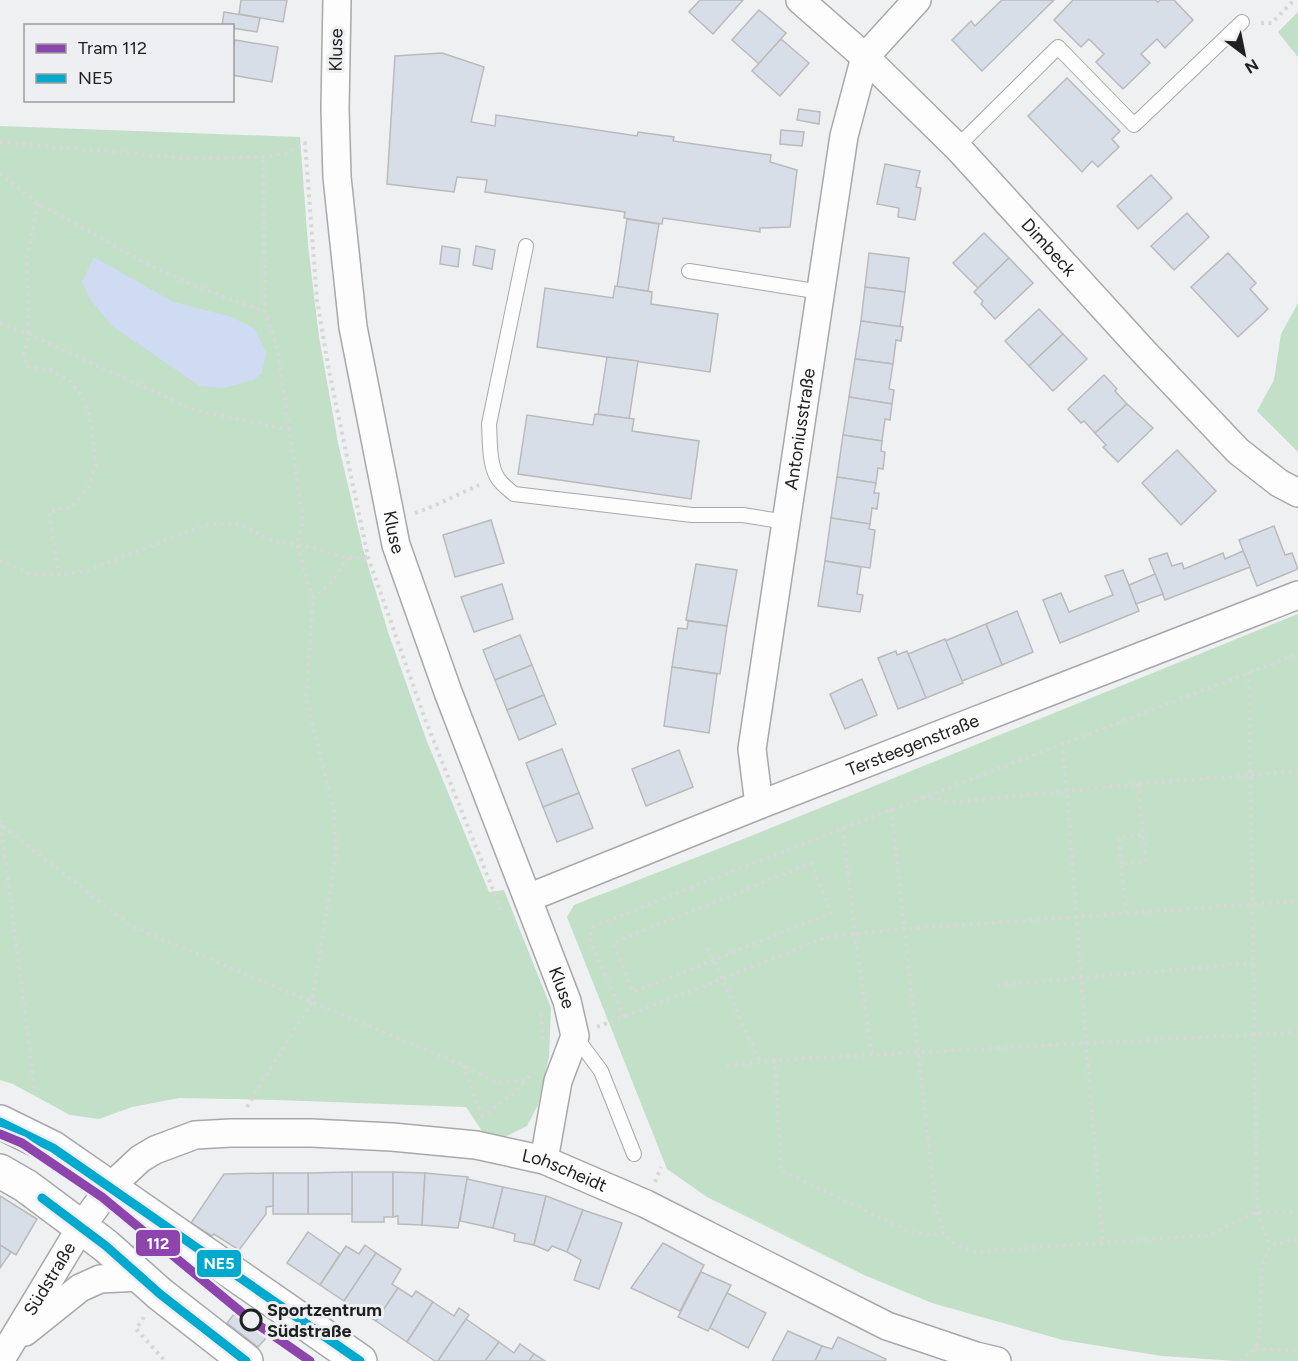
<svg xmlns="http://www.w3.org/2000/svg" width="1298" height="1361" viewBox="0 0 1298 1361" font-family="Figtree,sans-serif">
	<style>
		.green { fill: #c2dfc7 }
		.water { fill: #cfdbf3 }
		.building { fill: #d8dee8; stroke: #bababb; stroke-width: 1.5 }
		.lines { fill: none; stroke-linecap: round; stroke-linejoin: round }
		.service-casing { stroke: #a8a8aa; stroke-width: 16 }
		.minor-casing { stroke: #a8a8aa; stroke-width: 30 }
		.secondary-casing { stroke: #a8a8aa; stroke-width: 36 }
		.path { stroke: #d7d7d8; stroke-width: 4; stroke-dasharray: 3 4.5; stroke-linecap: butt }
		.service { stroke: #fdfdfd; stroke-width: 14 }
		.minor { stroke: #fdfdfd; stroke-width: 27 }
		.secondary { stroke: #fdfdfd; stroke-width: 33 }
		.bus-1-casing { stroke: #eeeff2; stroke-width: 14 }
		.bus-1 { stroke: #00a9ce; stroke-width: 9 }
		.tram-1-casing { stroke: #eeeff2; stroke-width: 14 }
		.tram-1 { stroke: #8e44ad; stroke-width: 9 }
		.stop-dot { fill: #eeeff2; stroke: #202021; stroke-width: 3 }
		.labels { text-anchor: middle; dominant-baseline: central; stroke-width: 6; stroke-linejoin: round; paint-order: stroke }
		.street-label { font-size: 18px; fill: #202021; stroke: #eeeff2 }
		.stop-label { font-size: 18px; font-weight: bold; fill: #202021; stroke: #eeeff2; text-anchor: start }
		.line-badge { stroke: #eeeff2; stroke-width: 2 }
		.badge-label { font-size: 16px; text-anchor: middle; font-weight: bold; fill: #fff }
	</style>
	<rect width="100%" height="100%" fill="#eff0f1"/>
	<g class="green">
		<polygon points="1298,12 1298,57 1278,32"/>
		<polygon points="0,126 300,137 308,245 319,337 338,443 363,549 388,632 426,739 489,892 504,890 551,1008 549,1057 538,1105 527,1126 505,1137 486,1137 466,1107 277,1100 179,1098 132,1107 99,1119 70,1115 13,1084 0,1080"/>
		<polygon points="1298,303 1298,452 1257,411 1274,380 1281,334"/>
		<polygon points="1298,614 1298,1361 1235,1361 1162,1356 1063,1340 932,1303 864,1275 707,1197 667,1169 567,917 574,905 741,840"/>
	</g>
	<polygon class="water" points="94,257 173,302 232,317 255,329 266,353 262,373 253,380 224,388 200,386 112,326 91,300 82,282"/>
	<g class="building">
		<polygon points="241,0 287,0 283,22 239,14"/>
		<polygon points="700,0 743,0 713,34 689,12"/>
		<polygon points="1002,0 1054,0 982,71 952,40 971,21 975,26"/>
		<polygon points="1073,0 1155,0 1158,2 1160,0 1174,0 1193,20 1165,48 1157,39 1141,54 1150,63 1123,89 1096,62 1104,54 1089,39 1081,47 1054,20"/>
		<polygon points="759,10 786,33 759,64 732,40"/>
		<polygon points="224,12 260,18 257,32 232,28 232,26 222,26"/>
		<polygon points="781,39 809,63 780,96 752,71"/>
		<polygon points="235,40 278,47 272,82 232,75 232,53"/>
		<polygon points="442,53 484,67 471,122 495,126 496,115 637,136 638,132 674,137 673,141 771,155 770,162 797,170 790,227 760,228 760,232 663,218 662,224 624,218 625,212 485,192 487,180 457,177 454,192 387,184 395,56"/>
		<polygon points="1067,78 1120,131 1112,139 1119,147 1098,167 1092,161 1082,172 1028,116"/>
		<polygon points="799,109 820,112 819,124 797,120"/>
		<polygon points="781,130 804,132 802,146 780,144"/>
		<polygon points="885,164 920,171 916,187 921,188 915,220 898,217 899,208 877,204"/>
		<polygon points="1151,175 1172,198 1138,229 1117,206"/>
		<polygon points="1187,213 1209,237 1174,270 1151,246"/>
		<polygon points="627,219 659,224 648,291 617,287"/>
		<polygon points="984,233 1009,258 978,288 953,263"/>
		<polygon points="442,246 460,249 458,267 440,264"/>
		<polygon points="476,246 495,250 492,269 473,265"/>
		<polygon points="869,253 909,258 905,292 865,287"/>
		<polygon points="1228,253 1256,283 1250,289 1268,309 1238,337 1191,287"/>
		<polygon points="1009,258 1033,283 995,319 981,304 983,301 974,292"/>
		<polygon points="615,286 652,292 651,304 718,314 710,372 537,347 545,288 613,298"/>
		<polygon points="865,287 905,292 900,327 861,321"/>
		<polygon points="1039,309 1063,334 1029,366 1005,341"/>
		<polygon points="861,321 903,327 901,341 896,340 893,364 855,359"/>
		<polygon points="1063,334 1087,359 1053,391 1029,366"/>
		<polygon points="607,357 638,361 629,419 598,414"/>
		<polygon points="855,359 893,364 889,389 894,390 892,404 849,397"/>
		<polygon points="1104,375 1117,389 1115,391 1127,404 1095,433 1084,421 1081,423 1068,409"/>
		<polygon points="849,397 892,404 890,420 885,419 882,441 843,435"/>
		<polygon points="1127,404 1153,428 1118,462 1103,447 1106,445 1095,433"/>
		<polygon points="595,414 634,419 632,431 699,441 691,499 518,474 527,415 593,425"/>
		<polygon points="843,435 882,441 881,451 885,452 883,469 878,468 876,483 837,477"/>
		<polygon points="1177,450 1216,491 1181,525 1142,483"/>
		<polygon points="837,477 876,483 874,493 879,493 877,509 872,508 870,524 831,518"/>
		<polygon points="831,518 870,524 869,529 875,530 870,568 825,561"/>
		<polygon points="491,520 504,563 455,577 443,535"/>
		<polygon points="1274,526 1285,555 1292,553 1298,569 1257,586 1239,540"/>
		<polygon points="1243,551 1250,567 1165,600 1149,559 1167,553 1172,566 1182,563 1184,569 1223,553 1225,559"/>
		<polygon points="825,561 861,567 857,594 863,595 860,612 818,606"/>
		<polygon points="696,564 737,570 727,626 686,620"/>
		<polygon points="1123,570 1139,611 1060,643 1043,600 1061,593 1069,612 1113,595 1105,576"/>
		<polygon points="1155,574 1163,594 1136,604 1129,585"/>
		<polygon points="502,584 513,619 474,632 461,597"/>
		<polygon points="1017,611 1033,652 1002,665 986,624"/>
		<polygon points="688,621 727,626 720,674 672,667 678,628 687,629"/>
		<polygon points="986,624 1002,665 962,681 945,641"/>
		<polygon points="520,635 532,665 495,680 483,650"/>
		<polygon points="945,639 963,683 926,698 908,654"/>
		<polygon points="896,651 897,655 907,651 926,698 898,709 878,658"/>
		<polygon points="532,665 544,695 507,710 495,680"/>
		<polygon points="672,667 717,674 709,733 664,726"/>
		<polygon points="862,679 877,715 845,729 830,694"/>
		<polygon points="544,695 556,724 519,740 507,710"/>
		<polygon points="562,749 579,793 543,807 526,763"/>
		<polygon points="679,750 693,787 646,806 632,769"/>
		<polygon points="579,793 593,828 557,842 543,807"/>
		<polygon points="352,1172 393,1172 393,1217 384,1217 384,1222 352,1222"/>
		<polygon points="352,1172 352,1214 308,1214 308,1173"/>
		<polygon points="393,1172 425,1173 422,1225 398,1224 398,1216 393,1217"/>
		<rect x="273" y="1173" width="35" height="41"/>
		<polygon points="273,1173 273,1206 266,1207 266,1214 239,1250 214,1234 212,1236 191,1223 224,1174"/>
		<polygon points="425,1173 468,1177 458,1228 422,1225"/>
		<polygon points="467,1179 503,1187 493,1228 460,1221"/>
		<polygon points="503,1187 546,1196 534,1245 514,1241 515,1234 493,1228"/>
		<polygon points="0,1196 37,1219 16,1255 0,1245"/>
		<polygon points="546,1196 583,1210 567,1252 552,1246 548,1251 534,1245"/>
		<polygon points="583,1210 622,1223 599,1289 574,1280 581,1260 567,1252"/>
		<polygon points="308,1232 340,1254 320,1285 287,1263"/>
		<polygon points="663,1243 704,1265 680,1311 631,1288"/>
		<polygon points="0,1245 11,1252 0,1268"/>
		<polygon points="365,1245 376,1253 344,1301 320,1285 346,1246 359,1254"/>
		<polygon points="376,1253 401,1269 392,1284 398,1288 376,1321 344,1301"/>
		<polygon points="701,1272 731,1285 708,1331 678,1317"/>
		<polygon points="398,1288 412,1297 416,1291 433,1302 407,1342 376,1321"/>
		<polygon points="727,1293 766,1313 748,1348 710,1328"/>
		<polygon points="433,1302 454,1316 459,1308 469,1315 438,1361 435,1361 407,1342"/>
		<polygon points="234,1314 266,1338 258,1347 227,1323"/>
		<polygon points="466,1319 499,1342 485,1361 438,1361"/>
		<polygon points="788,1331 822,1346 815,1361 772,1361"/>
		<polygon points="838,1337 886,1359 885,1361 815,1361 822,1346 832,1349"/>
		<polygon points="499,1342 514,1353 520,1344 534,1354 529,1361 485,1361"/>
		<polygon points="534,1354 545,1361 529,1361"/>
	</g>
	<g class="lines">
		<g class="service-casing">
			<g id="service">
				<polyline points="957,147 1058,47 1134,125 1242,22"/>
				<path d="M 526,246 L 489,424 C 490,440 489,463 497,477 C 501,484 508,489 514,494 L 692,515 L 743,515 L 786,522"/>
				<polyline points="689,271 821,292"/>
				<polyline points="575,1036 601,1071 634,1154"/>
			</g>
		</g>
		<g class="minor-casing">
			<g id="minor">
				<path id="s1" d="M 337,0 L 335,109 L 337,177 L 353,327 L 396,545 L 448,692 L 567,1001 L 575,1036 L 558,1081 L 544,1160"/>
				<path id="s2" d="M 800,0 L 865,57 L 957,147 L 1144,352 L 1238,451 L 1279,483 L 1298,493"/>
				<path id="s3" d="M 759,805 L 752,749 L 844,136 L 865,57 L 917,0"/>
				<path id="s4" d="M 528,898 L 759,805 L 1298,595"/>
				<polyline points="25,1332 80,1288 100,1279 141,1277"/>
				<path id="s5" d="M 0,1361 L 81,1227 L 110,1187 L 140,1159 L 155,1150 L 195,1135 L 231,1133 L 311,1133 L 392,1137 L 476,1145 L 544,1160 L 646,1204 L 887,1326 L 976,1356 L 997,1361"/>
			</g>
		</g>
		<g class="secondary-casing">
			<g id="secondary">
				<polyline points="0,1122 53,1148 360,1361"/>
				<polyline points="0,1171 26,1186 81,1227 106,1246 160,1294 246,1361"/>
			</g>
		</g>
		<g class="path">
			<polyline points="1261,23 1272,23 1294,0"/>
			<polyline points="0,142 182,158 263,157 286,153 305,143 317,300 329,371 368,557 425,719 503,915"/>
			<polyline points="0,173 38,204 76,224 143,262 193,285 265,312"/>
			<polyline points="38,204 27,256 28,334 24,354 26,366 51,370 71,382 82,396 90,417 96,465 88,488 73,506 49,512 59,575"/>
			<polyline points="0,323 28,334 192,409 290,430"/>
			<polyline points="415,513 429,508 479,485"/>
			<polyline points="0,560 28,573 59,575 86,571 209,524 240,524 277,543 297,544 348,558 368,557"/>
			<polyline points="313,599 332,581 348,558"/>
			<polyline points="1249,672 1257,1212 1270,1246"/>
			<polyline points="1062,743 1067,791 1086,1043 1103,1243"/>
			<polyline points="923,797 955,802 1138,784 1298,771"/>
			<polyline points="891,809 936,1211 944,1233"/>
			<polyline points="0,820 1,825 131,926 462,1065 498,1083 527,1080 532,1071"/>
			<polyline points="1,825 35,1092"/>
			<polyline points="843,828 855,934 872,1055"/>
			<polygon points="811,863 831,913 633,992 613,943"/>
			<polyline points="1121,864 1119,838 1143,835"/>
			<polyline points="1126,913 1121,864 1146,862 1138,784"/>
			<polyline points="708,948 760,1062"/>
			<polyline points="997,985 1253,963"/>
			<polyline points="541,1014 543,1043"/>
			<polyline points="624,1017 589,938 594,926 843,828 1298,654"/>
			<polyline points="597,1027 722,979 826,937 905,929 1298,901"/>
			<polyline points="775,1060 781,1170 910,1232 930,1235 944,1233 955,1244 975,1252 1208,1235 1257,1212 1298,1212"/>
			<polyline points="463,1065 483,1120"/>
			<polyline points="727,1066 775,1060 1298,1032"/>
			<polyline points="247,1107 312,1001 336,854 334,810 306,698 313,600 297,544 303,521 277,347 265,312 263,157"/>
			<polyline points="481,1117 513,1094 526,1081"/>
			<polyline points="655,1182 661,1167"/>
			<polyline points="144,1317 136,1329 165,1361"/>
			<polyline points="1255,1349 1298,1350"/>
			<polyline points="1240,1361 1255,1349 1259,1335 1262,1265 1270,1246 1291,1240 1298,1240"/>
		</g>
		<use href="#service" class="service"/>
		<use href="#minor" class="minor"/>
		<use href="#secondary" class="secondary"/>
		<g class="bus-1-casing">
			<g id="bus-1">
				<polyline points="0,1122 53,1148 360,1361"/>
				<polyline points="42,1198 106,1246 160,1294 246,1361"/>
			</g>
		</g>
		<use href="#bus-1" class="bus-1"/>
		<g class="tram-1-casing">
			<polyline id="tram-1" points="0,1134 22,1143 102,1197 251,1320 310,1361"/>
		</g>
		<use href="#tram-1" class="tram-1"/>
	</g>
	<circle class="stop-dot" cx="251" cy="1320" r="10"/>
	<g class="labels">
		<g class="street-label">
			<text transform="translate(336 50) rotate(-89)">Kluse</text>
			<text stroke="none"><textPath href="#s2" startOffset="351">Dimbeck</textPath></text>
			<text stroke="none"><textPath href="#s3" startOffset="380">Antoniusstraße</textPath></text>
			<text stroke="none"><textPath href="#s1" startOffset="537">Kluse</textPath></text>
			<text stroke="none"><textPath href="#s4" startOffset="414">Tersteegenstraße</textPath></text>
			<text stroke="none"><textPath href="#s1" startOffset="1023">Kluse</textPath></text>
			<text stroke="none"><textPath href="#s5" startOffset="681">Lohscheidt</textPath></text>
			<text stroke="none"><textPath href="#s5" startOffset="96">Südstraße</textPath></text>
		</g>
		<g class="stop-label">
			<text x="267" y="1310">Sportzentrum<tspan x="267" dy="21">Südstraße</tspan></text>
		</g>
	</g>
	<g class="line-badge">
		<rect x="135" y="1229" width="46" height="28" rx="6" fill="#8e44ad"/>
		<rect x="196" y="1249" width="46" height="29" rx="6" fill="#00a9ce"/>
	</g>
	<g class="badge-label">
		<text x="158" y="1249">112</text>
		<text x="219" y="1269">NE5</text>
	</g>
	<rect x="24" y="24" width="210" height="78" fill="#eeeff2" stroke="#9c9c9e" stroke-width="1.5"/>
	<rect x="36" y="44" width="30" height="9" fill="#8e44ad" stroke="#9c9c9e" stroke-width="1.5"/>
	<text x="78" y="54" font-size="18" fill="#202021">Tram 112</text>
	<rect x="36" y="74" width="30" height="9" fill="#00a9ce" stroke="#9c9c9e" stroke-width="1.5"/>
	<text x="78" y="84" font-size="18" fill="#202021">NE5</text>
	<g transform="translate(1244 54) rotate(148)" stroke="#eeeff2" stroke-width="4.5" paint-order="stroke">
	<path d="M0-4.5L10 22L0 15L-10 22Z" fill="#202021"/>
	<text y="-9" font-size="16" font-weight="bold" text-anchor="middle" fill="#202021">N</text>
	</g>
</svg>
